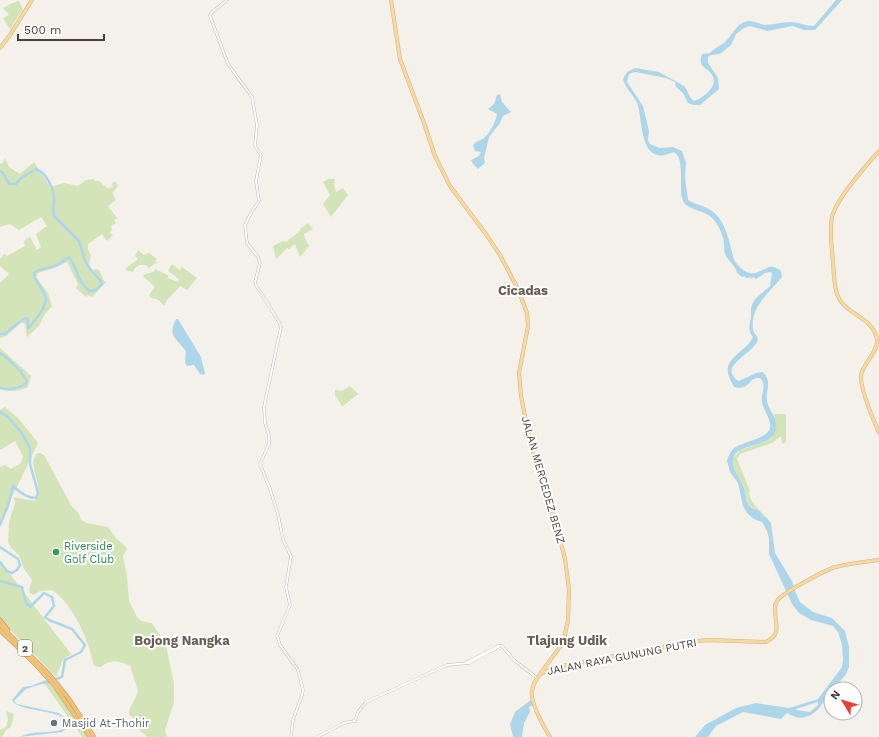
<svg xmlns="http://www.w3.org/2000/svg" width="879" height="737" viewBox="0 0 879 737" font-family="'Work Sans',sans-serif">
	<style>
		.green { fill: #d3e4b8 }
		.water { fill: #aed6ea; fill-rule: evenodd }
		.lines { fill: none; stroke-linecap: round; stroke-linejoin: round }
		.river { stroke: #aed6ea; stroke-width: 2.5 }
		.minor-casing { stroke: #bfb8ae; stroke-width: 3 }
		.major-casing { stroke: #d9b474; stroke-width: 4 }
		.highway-casing { stroke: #cf954a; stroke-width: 4.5 }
		.minor { stroke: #fff; stroke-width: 2 }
		.major { stroke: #f5d8a3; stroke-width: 3 }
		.highway { stroke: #f0c17a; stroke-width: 3.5 }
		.leisure-dot { fill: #2e9e5b; stroke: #fff; stroke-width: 1.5 }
		.worship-dot { fill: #6b7280; stroke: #fff; stroke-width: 1.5 }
		.labels { text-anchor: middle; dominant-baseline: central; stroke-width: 4; stroke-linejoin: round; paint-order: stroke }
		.shield { fill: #fff; stroke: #7f7a75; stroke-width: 1 }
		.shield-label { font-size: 10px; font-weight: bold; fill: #48413a }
		.street-label { font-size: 11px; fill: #48413a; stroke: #fff }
		.leisure-label { font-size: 11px; fill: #27864d; stroke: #fff; text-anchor: start }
		.worship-label { font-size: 11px; fill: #5b616d; stroke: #fff; text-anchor: start }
		.quarter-label { font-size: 13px; font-weight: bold; fill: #695e52; stroke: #fff }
	</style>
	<rect width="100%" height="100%" fill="#f4f1eb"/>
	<g class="green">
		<polygon points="19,1 23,9 8,33 10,29 3,18 9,15 3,8 12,3"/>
		<polygon points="5,158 9,167 20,174 34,162 50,187 64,183 78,186 86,180 94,179 94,181 99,181 108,189 113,187 112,183 115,181 118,186 112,193 116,200 108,206 117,218 114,220 116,223 112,225 111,227 112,228 110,233 113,235 107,241 102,234 88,244 88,250 91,255 89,264 92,270 96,269 99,270 104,281 106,282 92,297 88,295 86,297 76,288 78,284 67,262 54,268 38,273 36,277 48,293 52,306 45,314 39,326 27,337 25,324 22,322 6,336 0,338 0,283 9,274 0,266 0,259 4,254 7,256 25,246 24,241 30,237 37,250 41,247 36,234 47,226 41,217 19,230 10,224 0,227 0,163 2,164"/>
		<polygon points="328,179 335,179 334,185 336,192 343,188 348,195 331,217 323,204 330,195 323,182"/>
		<polygon points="308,223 313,229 304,234 304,236 309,246 300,257 295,244 289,249 287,248 276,259 273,246 283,241 286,242 301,230 300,229"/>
		<path d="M 138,250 L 144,255 L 149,253 L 157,259 L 155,261 L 157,262 L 149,268 L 146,265 C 140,264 136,265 133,272 L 126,270 L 125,269 L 138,259 L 135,256 Z"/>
		<path d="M 172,264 L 180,270 L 182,267 L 197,278 L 187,290 L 180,286 L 167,300 L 164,306 C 160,301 158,298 151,298 L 149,295 L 155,287 L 143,276 L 145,274 L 154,272 L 155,269 L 168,275 L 168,278 L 178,282 L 179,279 L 168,271 Z"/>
		<path d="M 0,348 L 31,376 L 28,387 C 18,392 10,392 0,389 Z"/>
		<polygon points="350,386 358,394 343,406 342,406 335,395 335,390 342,391"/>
		<polygon points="5,407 18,418 38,443 0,522 0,467 5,465 11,469 21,463 23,456 15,441 0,450 0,410"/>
		<path d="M 774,414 L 786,414 L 786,442 L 782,444 L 781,436 L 772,443 L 740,454 L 737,459 L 750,491 L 749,492 C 750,503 759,509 766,517 L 764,517 L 748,504 L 744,486 L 735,471 L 733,464 L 733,458 L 740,450 L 765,442 L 772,438 L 776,424 Z"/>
		<path d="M 40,453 L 44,455 L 71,505 L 79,514 L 81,520 L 87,523 L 108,527 L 116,538 L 127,548 L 123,556 L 127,576 L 129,601 L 137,617 L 141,621 L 152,623 L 166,645 L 174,684 L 174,702 L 165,730 L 167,737 L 147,737 L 138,728 L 136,721 L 129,714 C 129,705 137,699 138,690 L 130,666 C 120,661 110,659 101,667 L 95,666 L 93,663 C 89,640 72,603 52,590 L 40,591 L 34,595 L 30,593 L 29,590 L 32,580 L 24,569 L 19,555 L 11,548 L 8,542 L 9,522 L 15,503 L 14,497 L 34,501 C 45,495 33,473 33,463 C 33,460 35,457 36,454 Z"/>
		<polygon points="0,561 71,654 63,660 56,677 0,619"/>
		<polygon points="48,682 65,703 88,737 82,737 45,684"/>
		<polygon points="6,711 14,714 11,727 6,730 2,737 0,737 0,730 6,727 8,719"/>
	</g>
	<g class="water">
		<path d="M 836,0 L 842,0 L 815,30 L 804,30 L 793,26 L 767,31 L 750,26 L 744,28 L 736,34 L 731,45 L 720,54 L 711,55 L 708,57 L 708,63 L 718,78 L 719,89 L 700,105 L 693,105 L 688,103 L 683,93 L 676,87 L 675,82 L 666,78 L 635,72 L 629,74 L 627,82 L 643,106 L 649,131 L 648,140 L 650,144 L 659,148 L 673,147 L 682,151 L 686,163 L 685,178 L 688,200 C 694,204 699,204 705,207 C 726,216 729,241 734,260 C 738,266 746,275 755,273 C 765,271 769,261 781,271 L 782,277 C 770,292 750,307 753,329 C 753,334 760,336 757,342 C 752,353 723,365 734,377 C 735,379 737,380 739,381 L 756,373 L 763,372 C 773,383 765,390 767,401 C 769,413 780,418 775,432 C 769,450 730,441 733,464 C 734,471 739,477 742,483 C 746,490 745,497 748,504 C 751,509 756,509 760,512 C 761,514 763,516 764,517 L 766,517 L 771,523 L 775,553 L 792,581 L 795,591 L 800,602 L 813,612 L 832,618 L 845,631 L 849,647 L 849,667 L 846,674 L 834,689 L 831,689 C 831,694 828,696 825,700 C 816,714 804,724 787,713 L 781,719 L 743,712 L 716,726 L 708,737 L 695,737 L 705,725 L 736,708 L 756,703 L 789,708 L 818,699 L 842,667 L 843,659 L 842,645 L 838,632 L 833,626 L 811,620 L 799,613 L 792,604 L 769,554 L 769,538 L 767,531 L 762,522 L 754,519 L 747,513 L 743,506 L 738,483 L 730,472 L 727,461 C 728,457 730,452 733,449 C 740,442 768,439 770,428 C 772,420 763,410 762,402 C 760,394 768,385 760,378 C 747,377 751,391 734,387 C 732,383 729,378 728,373 C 725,357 748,350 753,337 C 747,330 750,325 751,316 C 751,310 750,307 754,301 C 758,295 765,291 770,286 L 772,273 L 770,272 L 765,273 L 756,279 L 753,277 L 752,279 L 750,277 L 748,278 L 746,278 L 745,276 L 742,277 L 737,273 C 736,267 729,261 726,256 C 723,250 725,244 723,238 C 721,231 717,222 711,217 C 703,209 685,211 682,198 C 679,187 685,158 674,152 C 671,153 668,154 665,155 C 639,160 643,119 637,103 C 633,94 625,88 623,79 L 627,72 L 635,68 L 659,72 L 684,86 C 689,91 688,97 694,101 C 703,98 719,86 712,75 C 710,70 702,68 701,63 C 700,61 701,57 702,54 L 710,53 C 714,48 720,46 725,42 C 732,36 735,26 744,22 C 751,19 758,24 765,25 C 772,25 782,22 790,22 C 798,22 806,26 814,26 ZM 818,702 L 818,705 L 810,712 L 797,710 L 796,709 Z"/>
		<path d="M 500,94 L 502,102 L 511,112 L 503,116 L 500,123 L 489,137 L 484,158 L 485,163 L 478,169 L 473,164 L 471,160 L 479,156 L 481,152 L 475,151 L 473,145 C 477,140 480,141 484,138 C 490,133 496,121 497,114 L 488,109 L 494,104 L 497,95 Z"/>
		<path d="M 176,319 L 178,319 L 201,357 L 205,373 L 204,375 L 200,374 L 194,365 L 187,366 L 185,363 L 186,351 C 177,339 167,336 176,319 Z"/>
		<path d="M 46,680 L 48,682 L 26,689 L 14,701 L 17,704 L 59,713 L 68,721 L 68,727 L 62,732 L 20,737 C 35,729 54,735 65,728 C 73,707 18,714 12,700 L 23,687 L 31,686 Z"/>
		<polygon points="531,700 533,705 529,707 530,712 524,723 522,737 513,737 510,724 515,712"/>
	</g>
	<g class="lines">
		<g class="river">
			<path d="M 0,171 L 3,173 L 9,184 L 16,184 L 21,178 L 36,169 C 46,172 54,189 54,199 C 54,206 52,209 54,216 L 79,241 L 86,263 L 91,270 L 101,281 L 102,284 L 96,290 L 90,291 C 77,283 78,268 69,257 C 64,259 62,263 57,265 C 50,269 41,267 34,273 L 35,278 L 45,295 L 46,300 L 43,309 L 30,327 L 28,328 L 28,319 L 26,318 L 17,324 L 5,334 L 0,334"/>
			<path d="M 0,353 C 8,358 24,373 27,382 C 21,389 8,390 0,388"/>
			<path d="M 0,412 L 8,417 L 23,435 L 30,448 L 30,464 L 37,489 L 38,493 L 36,498 C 27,498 19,492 13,486 L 8,506 L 0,525"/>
			<polyline points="0,547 18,559 20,565 17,570 12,573 7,571 0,562"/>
			<polyline points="0,581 22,587 26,603 30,607 44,593 52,597 54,606 45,617 49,620 72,629 85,645 81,652 65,660 62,677 44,683"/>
			<polyline points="787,582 791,591"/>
			<polyline points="837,680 843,674 844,667"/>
		</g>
		<g class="minor-casing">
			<g id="minor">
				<polyline points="227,0 211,13 210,16 228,64 252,97 257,125 255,146 261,155 256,181 259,201 251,213 245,225 247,243 258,257 260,263 255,282 256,285 279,322 281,327 264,407 265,423 269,435 269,444 260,464 270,489 278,514 283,540 291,556 286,587 290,605 277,636 280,645 298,670 303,690 302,695 293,720 291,737"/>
				<polyline points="466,663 498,646 502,646 514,660 537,678"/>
				<polyline points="355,721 358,712 366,702 447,665 469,663 500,646"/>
				<polyline points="317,737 344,723 355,721"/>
			</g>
		</g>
		<g class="major-casing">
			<g id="major">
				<polyline points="391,0 400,59 424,123 435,156 450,186 488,237 500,255 518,289 527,313 528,326 519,373 521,396 529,437 536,465 555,521 565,559 569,589 568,620 564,639 560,647 540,674"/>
				<polyline points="0,48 10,35 32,0"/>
				<path d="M 879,151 C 866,166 836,199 832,217 C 829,231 832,248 833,262 C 834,275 834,294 842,303 C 853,316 875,321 877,340 C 879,350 863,364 861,375 C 859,387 874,421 879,433"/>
				<path d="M 550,737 C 544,727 530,702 532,691 C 533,684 536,679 540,674 L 557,667 L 688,642 L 708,640 L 766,642 C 787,632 769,615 777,601 C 782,593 827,569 836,567 C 850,563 865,562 879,560"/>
			</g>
		</g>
		<g class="highway-casing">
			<g id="highway">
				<polyline points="0,620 8,630"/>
				<polyline points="0,625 48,673 69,699 94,737"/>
				<polyline points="0,630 35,664 54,685 90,737"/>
			</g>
		</g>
		<use href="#minor" class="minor"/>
		<use href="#major" class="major"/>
		<use href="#highway" class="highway"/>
	</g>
	<circle class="leisure-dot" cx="56" cy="552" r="4"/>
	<circle class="worship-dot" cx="54" cy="723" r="4"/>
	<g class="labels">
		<rect class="shield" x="18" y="640" width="14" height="16" rx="3"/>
		<g class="shield-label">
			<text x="25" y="648">2</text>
		</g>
		<g class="street-label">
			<text transform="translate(543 480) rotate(74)">JALAN MERCEDEZ BENZ</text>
			<text transform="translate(622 657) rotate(-11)">JALAN RAYA GUNUNG PUTRI</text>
		</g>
		<g class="leisure-label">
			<text x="64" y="546">Riverside<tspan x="64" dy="13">Golf Club</tspan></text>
		</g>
		<g class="worship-label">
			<text x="62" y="723">Masjid At-Thohir</text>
		</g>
		<g class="quarter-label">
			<text x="523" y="290">Cicadas</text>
			<text x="182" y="640">Bojong Nangka</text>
			<text x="567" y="640">Tlajung Udik</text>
		</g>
	</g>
	<g transform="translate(843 701) rotate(308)"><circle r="19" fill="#ffffff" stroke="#b6b3b0"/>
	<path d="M0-3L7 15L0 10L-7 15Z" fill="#e64031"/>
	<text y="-6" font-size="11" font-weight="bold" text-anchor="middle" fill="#48413a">N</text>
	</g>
	<path d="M18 34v6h86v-6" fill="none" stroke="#48413a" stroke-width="2"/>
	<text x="24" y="34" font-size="12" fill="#48413a" stroke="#ffffff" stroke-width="3" paint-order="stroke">500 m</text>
</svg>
